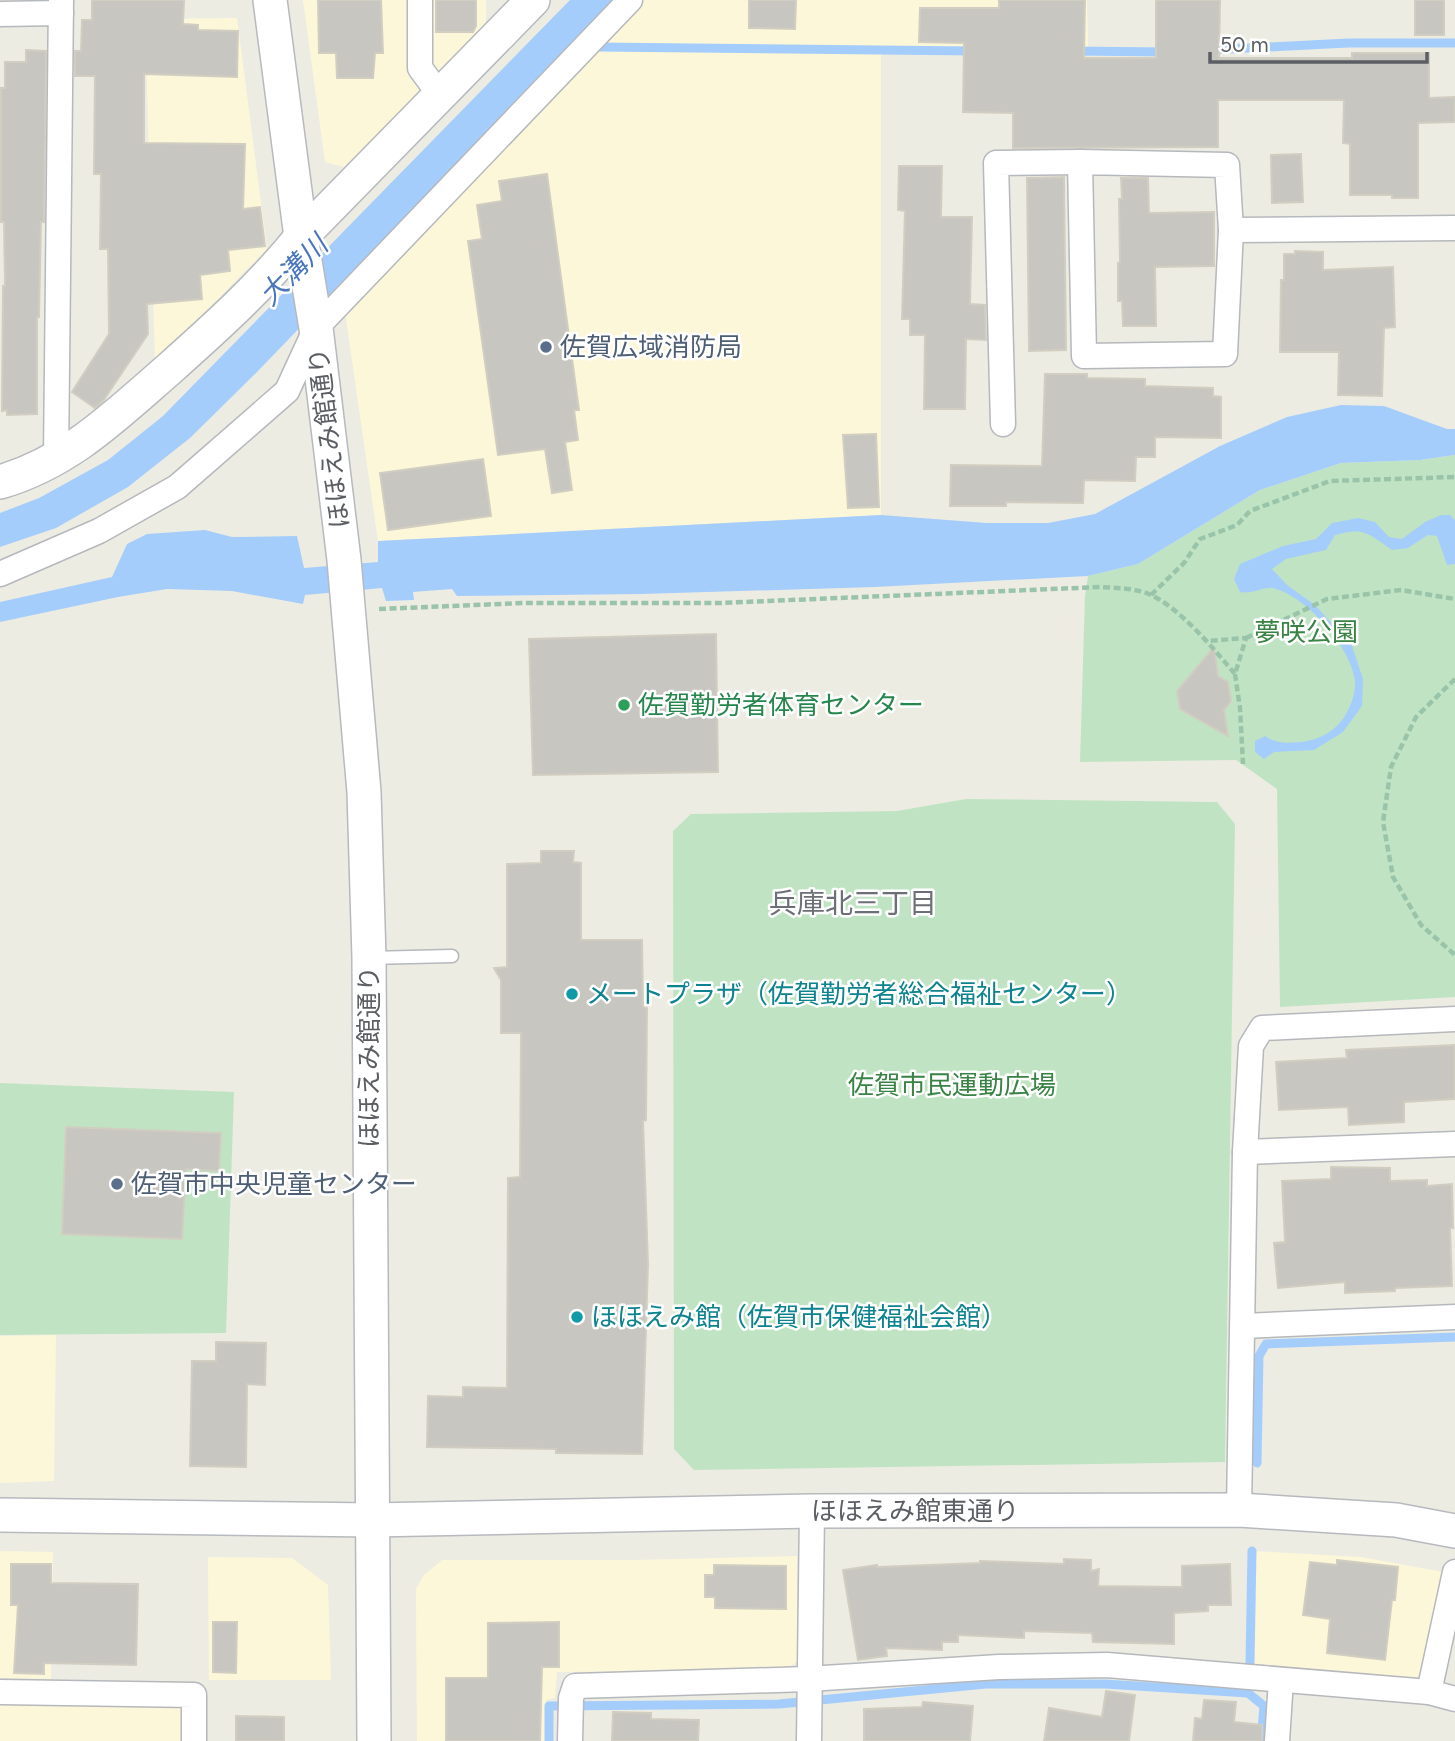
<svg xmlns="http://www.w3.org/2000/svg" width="1455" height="1741" viewBox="0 0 1455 1741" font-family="Figtree,'Noto Sans JP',sans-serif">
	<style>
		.commercial { fill: #fcf7d9 }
		.green { fill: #c0e4c3 }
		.water { fill: #a5cdfb }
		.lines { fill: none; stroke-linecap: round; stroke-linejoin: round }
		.stream { stroke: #a5cdfb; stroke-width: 9 }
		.building { fill: #c8c6c0; stroke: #d1cec1; stroke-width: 2 }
		.lane-casing { stroke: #b5b8bc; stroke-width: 15 }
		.street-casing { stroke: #b5b8bc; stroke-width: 27 }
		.secondary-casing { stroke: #b6b9be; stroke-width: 36 }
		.path { stroke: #9ac4aa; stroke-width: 4.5; stroke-dasharray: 7 3.5; stroke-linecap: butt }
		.lane { stroke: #fff; stroke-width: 12 }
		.street { stroke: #fff; stroke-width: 24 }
		.secondary { stroke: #fff; stroke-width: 33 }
		.service-dot { fill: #5c6f8a; stroke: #fff; stroke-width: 2.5 }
		.leisure-dot { fill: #2e9e5b; stroke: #fff; stroke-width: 2.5 }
		.culture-dot { fill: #0f9aa8; stroke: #fff; stroke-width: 2.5 }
		.labels { text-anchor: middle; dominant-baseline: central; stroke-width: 5; stroke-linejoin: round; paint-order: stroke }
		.service-label { font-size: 26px; fill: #4e5e75; stroke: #fff; text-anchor: start }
		.street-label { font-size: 26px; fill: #5b5e63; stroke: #fff }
		.park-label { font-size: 26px; fill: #398344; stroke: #fff }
		.leisure-label { font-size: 26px; fill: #27864d; stroke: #fff; text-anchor: start }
		.culture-label { font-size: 26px; fill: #0d838f; stroke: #fff; text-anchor: start }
		.water-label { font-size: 28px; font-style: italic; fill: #4976bd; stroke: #fff }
		.neighbourhood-label { font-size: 28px; fill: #6c6f75; stroke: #fff }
	</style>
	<rect width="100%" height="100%" fill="#edece3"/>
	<g class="commercial">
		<polygon points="303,0 486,0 486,25 344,167 325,162"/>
		<polygon points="643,0 1087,0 1088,50 881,51 881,515 378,541 345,312"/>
		<polygon points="237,18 267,249 155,363 145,19"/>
		<polygon points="56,1335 54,1481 0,1483 0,1336"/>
		<polygon points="0,1551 53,1552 51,1679 0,1678"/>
		<polygon points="1252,1551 1361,1557 1443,1572 1423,1672 1412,1683 1250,1663"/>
		<polygon points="797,1556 797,1662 784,1670 557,1672 555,1698 546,1700 546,1741 417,1741 416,1589 424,1575 442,1560 637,1560"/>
		<polygon points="208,1557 292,1558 328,1585 331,1680 209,1680"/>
		<polygon points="0,1701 184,1703 184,1741 0,1741"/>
	</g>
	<g class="green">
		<polygon points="1455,455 1455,997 1280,1007 1277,789 1236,760 1080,762 1085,595 1088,576 1138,564 1260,490 1341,463 1420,460"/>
		<polygon points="966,799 1217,802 1235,824 1225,1462 694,1470 674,1449 673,831 691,814 897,811"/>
		<polygon points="0,1083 234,1092 226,1333 0,1335"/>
	</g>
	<g class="water">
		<polygon points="570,0 616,0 257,372 190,438 128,487 56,528 0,547 0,513 39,498 108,460 163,416"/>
		<polygon points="1341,405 1384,406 1447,429 1455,429 1455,455 1420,460 1341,463 1260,490 1138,564 1088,576 875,587 642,594 457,596 452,589 413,592 414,600 386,601 382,588 305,595 303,604 232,591 167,589 118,597 0,622 0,602 112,577 127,544 147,534 205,530 232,537 297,536 304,568 378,562 378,541 881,515 987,523 1048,523 1095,514 1220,446 1287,417"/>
		<path d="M 1441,515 L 1450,515 L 1455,520 L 1455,564 L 1447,565 L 1437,536 L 1428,535 L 1408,548 L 1392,550 C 1367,533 1365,527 1335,535 L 1326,550 L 1286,559 L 1272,569 L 1287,585 L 1315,605 L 1352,646 L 1363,679 L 1362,706 L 1343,732 L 1314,750 L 1274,752 L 1264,759 L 1255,752 L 1255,741 L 1265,736 C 1276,744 1287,743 1301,742 C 1319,740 1336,731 1345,716 C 1351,705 1356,693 1355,680 C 1350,647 1309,599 1276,589 C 1261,585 1256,595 1240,592 L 1234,579 L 1240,564 L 1283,546 L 1316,539 L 1332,523 L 1358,518 L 1375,522 L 1389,537 L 1402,539 L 1425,522 Z"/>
	</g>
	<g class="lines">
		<g class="stream">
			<polyline points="600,47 974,51"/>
			<polyline points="1208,50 1348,43 1455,43"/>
			<polyline points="1072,51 1166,52"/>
			<polyline points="1257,1463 1259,1356 1266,1344 1455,1337"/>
			<polyline points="1250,1663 1252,1551"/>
			<polyline points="549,1741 549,1706 779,1704 986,1684 1105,1684 1248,1693 1264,1706 1261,1741"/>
		</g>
	</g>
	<g class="building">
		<polygon points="92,0 184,0 183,24 198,25 198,30 238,31 237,77 144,74 144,143 245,144 243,209 260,207 265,246 228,250 230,271 200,275 202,299 147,304 148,334 103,401 95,408 72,392 109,334 108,249 100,249 101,174 94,174 95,76 75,76 75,51 81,51 82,20 92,20"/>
		<polygon points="318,0 381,0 383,53 375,53 373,78 337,78 336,53 319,53"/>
		<polygon points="436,0 476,0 476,26 473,32 436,32"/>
		<polygon points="749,0 796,0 795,29 749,28"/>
		<polygon points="999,0 1085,0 1084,58 1156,58 1156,0 1220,0 1219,58 1352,58 1352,53 1429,53 1429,98 1455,97 1455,122 1418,123 1418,198 1392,198 1392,195 1350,195 1350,144 1343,143 1344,100 1218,100 1218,147 1013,148 1013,113 963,112 964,43 919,42 920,8 999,8"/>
		<rect x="1415" y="0" width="29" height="35"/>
		<polygon points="26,50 46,51 44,222 41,222 39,317 37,317 37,414 7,415 7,410 2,411 3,286 5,286 4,222 1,222 1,88 5,88 5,62 26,62"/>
		<polygon points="1301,154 1303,202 1272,203 1271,155"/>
		<polygon points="899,166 942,166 941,217 972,217 970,304 985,305 986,340 966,339 965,409 924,409 925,335 910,335 910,319 902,319 905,211 898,210"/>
		<polygon points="547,174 579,410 574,410 578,440 565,442 572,490 552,493 545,449 498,455 468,241 482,239 477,205 502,201 499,181"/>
		<polygon points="1064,177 1066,350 1029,351 1027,178"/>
		<polygon points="1121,178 1148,178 1149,213 1214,212 1214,266 1155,267 1156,326 1123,326 1122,301 1118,301 1118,263 1120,262 1119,199 1122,199"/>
		<polygon points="1295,251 1323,252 1323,270 1393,267 1395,327 1384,328 1382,396 1338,395 1339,352 1280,352 1281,280 1284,280 1284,254 1295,254"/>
		<polygon points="1045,374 1087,374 1087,378 1145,379 1145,386 1213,388 1213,396 1221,397 1221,438 1155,437 1155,457 1136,457 1135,481 1084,480 1083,503 1006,502 1006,506 950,506 951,465 1042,466"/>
		<polygon points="876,434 879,507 848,508 843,435"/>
		<polygon points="483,459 491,516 388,530 380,473"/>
		<polygon points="716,634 718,772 533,775 529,639"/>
		<polygon points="1214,647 1218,676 1228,682 1231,701 1224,710 1228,736 1180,709 1177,691"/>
		<polygon points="541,851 574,851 573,862 581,863 581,940 642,940 643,1007 647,1008 646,1120 643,1121 648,1264 642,1454 556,1453 556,1449 427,1447 428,1396 463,1397 463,1387 507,1388 508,1178 520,1177 521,1033 501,1033 501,980 494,968 507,967 507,864 541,863"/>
		<polygon points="1455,1045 1455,1099 1404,1102 1404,1122 1349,1125 1348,1107 1279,1110 1276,1062 1347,1058 1346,1050"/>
		<polygon points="66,1127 221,1133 219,1171 186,1169 182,1239 62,1234"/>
		<polygon points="1331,1167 1390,1168 1390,1181 1427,1180 1427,1186 1452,1184 1453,1228 1450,1228 1452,1286 1395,1288 1395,1291 1345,1293 1345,1282 1278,1288 1274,1243 1285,1242 1282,1181 1331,1179"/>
		<polygon points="216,1342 266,1343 265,1385 247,1384 246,1467 190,1466 192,1361 216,1361"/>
		<polygon points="1064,1559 1091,1560 1091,1571 1099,1569 1098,1586 1182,1587 1182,1566 1230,1564 1231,1605 1208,1605 1208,1611 1174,1613 1174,1644 1093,1642 1092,1633 1024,1631 1024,1638 958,1635 958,1642 942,1642 942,1650 886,1648 887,1656 858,1660 843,1570 877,1565 877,1567 980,1563 980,1561 1064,1564"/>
		<polygon points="1337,1560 1398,1567 1395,1600 1392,1600 1385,1660 1327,1653 1330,1619 1303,1615 1310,1562 1337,1565"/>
		<polygon points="11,1564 51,1564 51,1583 138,1584 136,1665 44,1663 44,1674 14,1673 18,1605 11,1605"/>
		<polygon points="714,1565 786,1566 786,1609 715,1608 715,1597 705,1597 705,1575 714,1575"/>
		<polygon points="213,1622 237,1622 236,1673 213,1672"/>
		<polygon points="559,1622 559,1667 542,1667 540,1741 446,1741 446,1678 488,1678 488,1623"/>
		<polygon points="1106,1691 1135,1695 1129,1741 1044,1741 1049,1708 1102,1717"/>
		<polygon points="1204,1700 1236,1702 1234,1722 1262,1725 1262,1741 1193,1741 1195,1718 1202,1719"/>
		<polygon points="923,1702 973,1706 970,1741 864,1741 864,1709 922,1707"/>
		<polygon points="613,1712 651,1713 651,1719 699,1720 698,1741 612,1741"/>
		<polygon points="236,1716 284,1717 284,1741 236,1741"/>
	</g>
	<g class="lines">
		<g class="lane-casing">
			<polyline id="lane" points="369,958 452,956"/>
		</g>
		<g class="street-casing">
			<g id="street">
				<polyline points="420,0 420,68 440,95"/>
				<polyline points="0,14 61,13"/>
				<polygon points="1080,162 1227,165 1231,230 1225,354 1084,356"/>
				<polyline points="1231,230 1455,228"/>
				<polyline points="1003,424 996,163 1080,162"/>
				<polyline points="56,458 61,0"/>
				<polyline points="0,574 99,531 177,487 287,391 316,328 630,0"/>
				<polyline points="1245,1152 1455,1144"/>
				<polyline points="1243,1326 1455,1317"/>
				<polyline points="1239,1510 1245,1152 1251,1046 1262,1028 1455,1019"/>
				<polyline points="0,1692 194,1695 194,1741"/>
				<polyline points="1429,1692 1455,1572"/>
				<polyline points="570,1741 571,1698 575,1686 808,1679 999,1667 1107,1665 1429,1692 1455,1699"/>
				<polyline points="809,1741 812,1511"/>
				<polyline points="1277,1741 1281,1680"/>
			</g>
		</g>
		<g class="secondary-casing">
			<g id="secondary">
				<polyline points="270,0 301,237 316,328 344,560 364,792 369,958 374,1741"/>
				<path d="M 0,482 C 69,462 115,416 168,370 C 215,328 261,287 301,237 L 533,0"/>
				<polyline points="0,1515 373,1520 812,1511 1239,1510 1396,1520 1455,1531"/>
			</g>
		</g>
		<g class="path">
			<polyline points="1151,595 1184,563 1200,539 1237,525 1250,511 1330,481 1455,477"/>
			<path d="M 379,609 L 524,603 L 720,603 L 1100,587 C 1117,588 1134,588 1149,594 C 1179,607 1214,649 1235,674 L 1246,638 L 1207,641"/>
			<polyline points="1246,638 1327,599 1401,590 1455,599"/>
			<polyline points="1235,674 1240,708 1243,764"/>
			<polyline points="1455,679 1416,717 1391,767 1383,822 1393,877 1421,925 1455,955"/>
		</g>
		<use href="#lane" class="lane"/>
		<use href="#street" class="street"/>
		<use href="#secondary" class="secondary"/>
	</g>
	<g class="service-dot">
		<circle cx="546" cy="347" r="7"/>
		<circle cx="117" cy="1184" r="7"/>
	</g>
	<circle class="leisure-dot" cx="624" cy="705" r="7"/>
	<g class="culture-dot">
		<circle cx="572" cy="994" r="7"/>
		<circle cx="577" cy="1317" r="7"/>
	</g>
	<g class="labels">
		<g class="service-label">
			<text x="560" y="347">佐賀広域消防局</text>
			<text x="131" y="1184">佐賀市中央児童センター</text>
		</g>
		<g class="street-label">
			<text transform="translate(329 438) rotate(-97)">ほほえみ館通り</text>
			<text transform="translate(369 1057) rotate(-90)">ほほえみ館通り</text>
			<text x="915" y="1511">ほほえみ館東通り</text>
		</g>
		<g class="park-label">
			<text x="1306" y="632">夢咲公園</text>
			<text x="952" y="1085">佐賀市民運動広場</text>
		</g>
		<g class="leisure-label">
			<text x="638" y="705">佐賀勤労者体育センター</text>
		</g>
		<g class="culture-label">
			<text x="586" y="994">メートプラザ（佐賀勤労者総合福祉センター）</text>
			<text x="591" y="1317">ほほえみ館（佐賀市保健福祉会館）</text>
		</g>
		<g class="water-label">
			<text transform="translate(293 270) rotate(-46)">大溝川</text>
		</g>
		<g class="neighbourhood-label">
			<text x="853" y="903">兵庫北三丁目</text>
		</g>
	</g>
	<path d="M1210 52v10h217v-10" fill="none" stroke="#5b5e63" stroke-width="3.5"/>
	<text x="1220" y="52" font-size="21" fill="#5b5e63" stroke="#ffffff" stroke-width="5" paint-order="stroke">50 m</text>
</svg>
